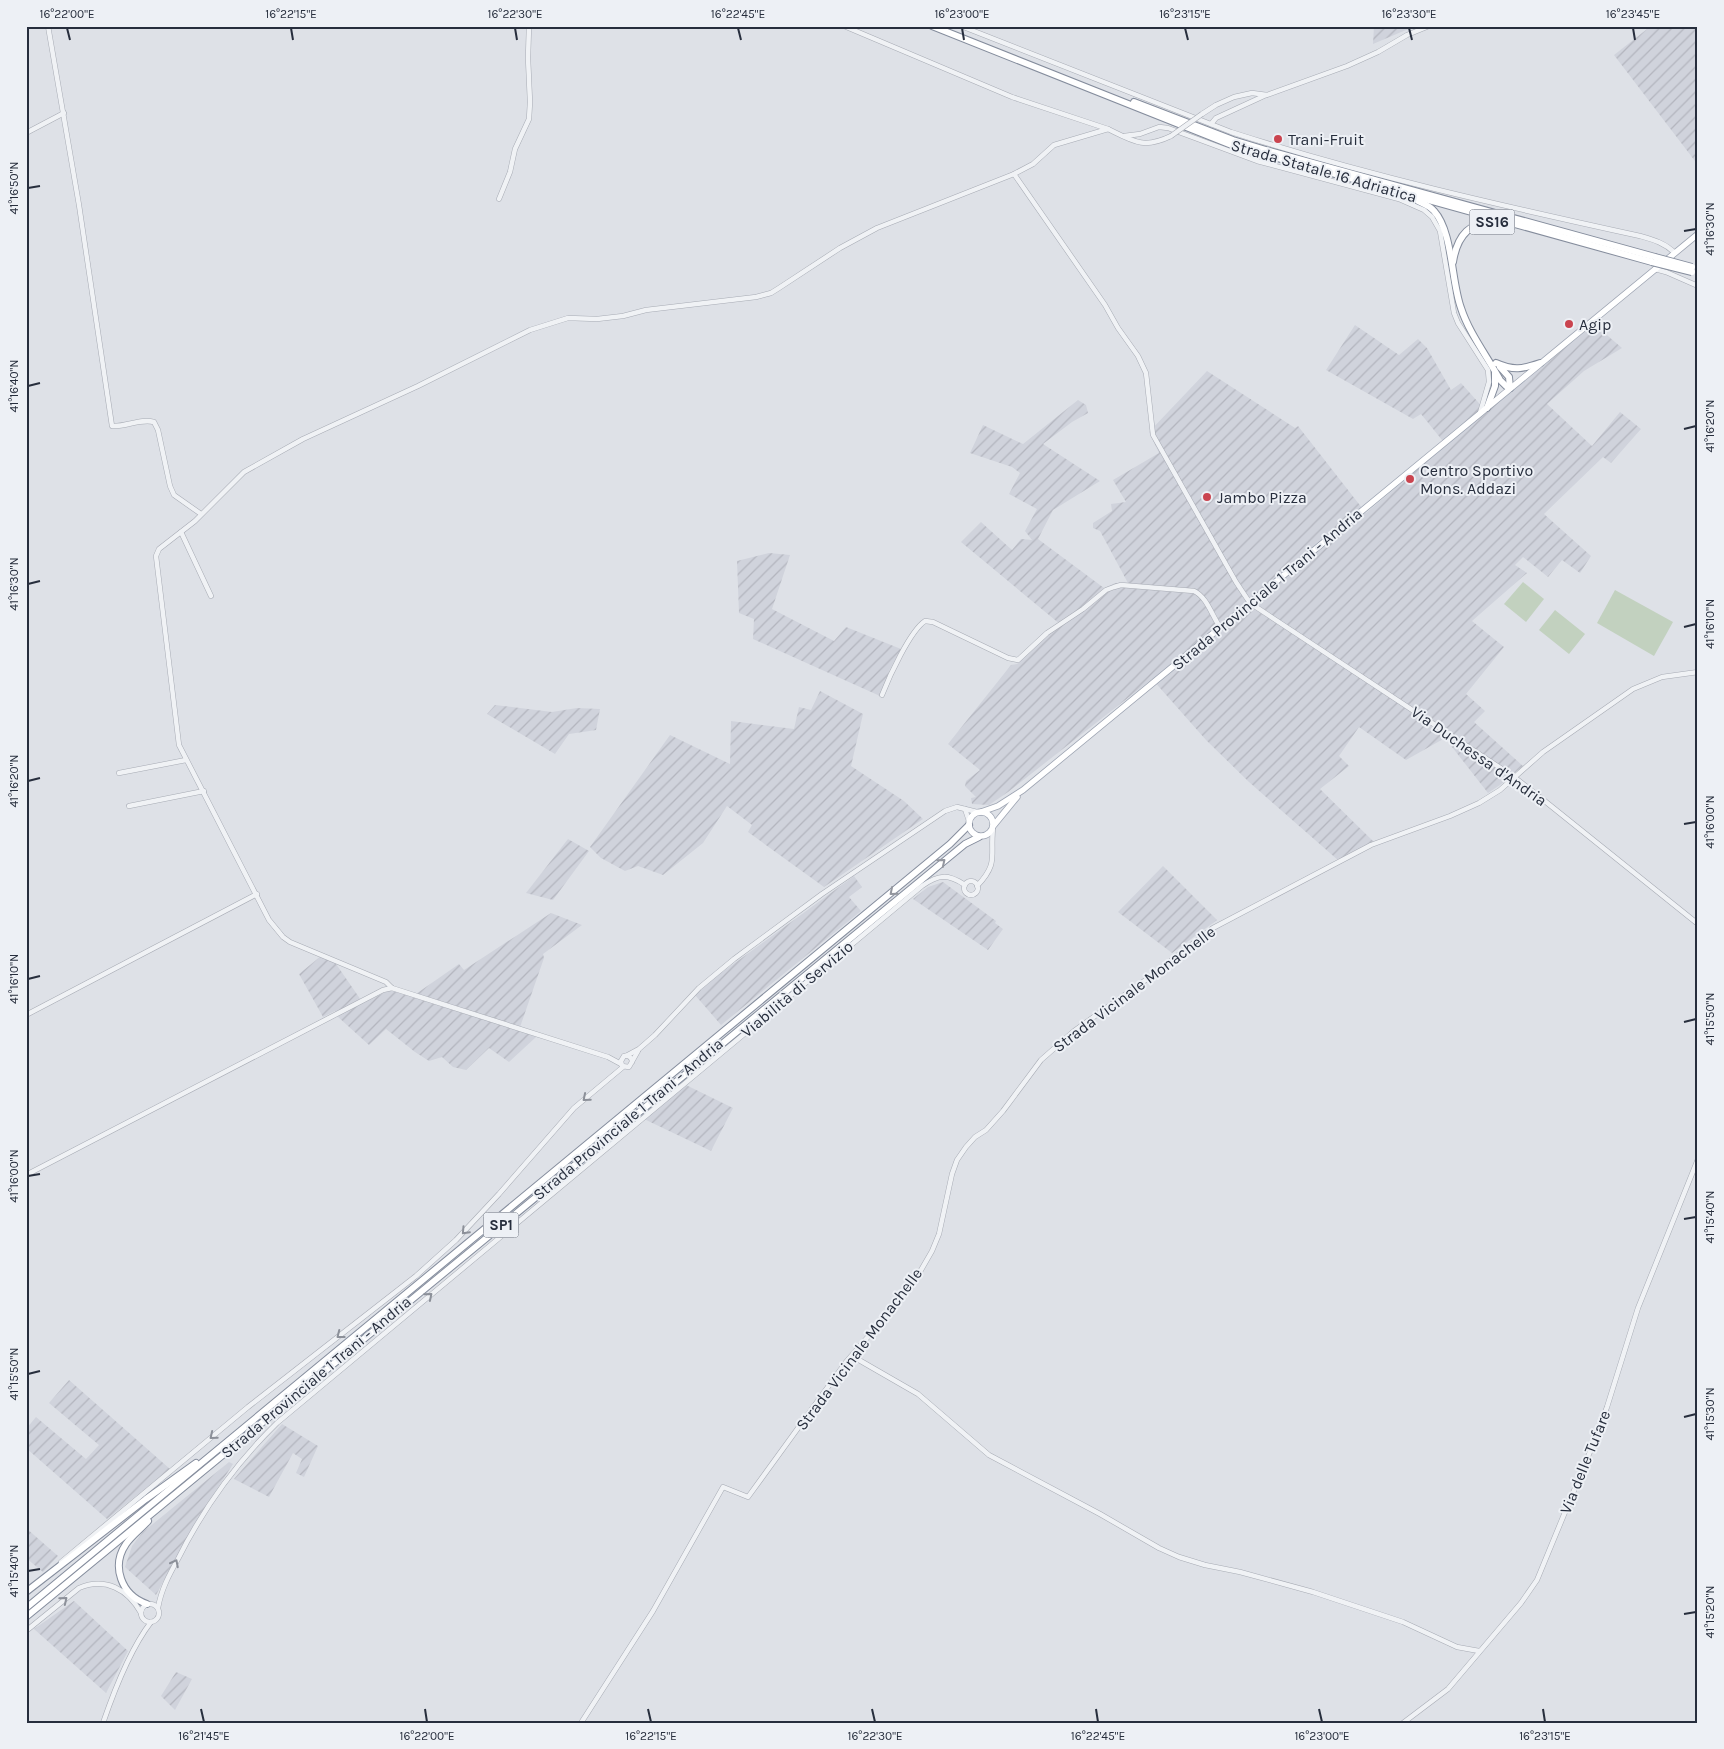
<svg xmlns="http://www.w3.org/2000/svg" width="1724" height="1749" viewBox="0 0 1724 1749" font-family="Karla,sans-serif">
	<style>
		.industrial { fill: url(#industrial-furrows) }
		.garden { fill: #c2d1bf }
		.lines { fill: none; stroke-linecap: round; stroke-linejoin: round }
		.minor-casing { stroke: #a7abb4; stroke-width: 5.5 }
		.major-casing { stroke: #9da4b2; stroke-width: 7 }
		.highway-casing { stroke: #858d9d; stroke-width: 8 }
		.minor { stroke: #f0f2f5; stroke-width: 4.5 }
		.major { stroke: #fff; stroke-width: 5.5 }
		.highway { stroke: #fff; stroke-width: 6 }
		.minor-bridge-casing { stroke: #a7abb4; stroke-width: 5.5; stroke-linecap: butt }
		.highway-bridge-casing { stroke: #858d9d; stroke-width: 8; stroke-linecap: butt }
		.minor-bridge { stroke: #f0f2f5; stroke-width: 4.5 }
		.highway-bridge { stroke: #fff; stroke-width: 6 }
		.oneway { stroke: #93969e }
		.oneway2 { stroke: #8c9099 }
		.ticks { fill: none; stroke: #272e3d; stroke-width: 2 }
		.poi-dot { fill: #ca444f; stroke: #edf0f5; stroke-width: 2 }
		.labels { text-anchor: middle; dominant-baseline: central; stroke-width: 4; stroke-linejoin: round; paint-order: stroke }
		.shield { fill: #edf0f5; stroke: #626874; stroke-width: 1 }
		.shield-label { font-size: 15px; font-weight: bold; fill: #272e3d }
		.poi-label { font-size: 16px; fill: #272e3d; stroke: #edf0f5; text-anchor: start }
		.street-label { font-size: 16px; fill: #272e3d; stroke: #edf0f5 }
		.neatline { fill: none; stroke: #272e3d; stroke-width: 2 }
		.ticks-label { font-size: 12px; text-anchor: middle; fill: #272e3d }
	</style>
	<defs>
		<pattern id="industrial-furrows" width="10" height="10" patternUnits="userSpaceOnUse" patternTransform="scale(1.25)"><rect width="10" height="10" fill="#d0d3dc"/><path d="M-1 1l2-2M0 10L10 0M9 11l2-2" fill="none" stroke="#b3b5be"/></pattern>
	</defs>
	<rect width="100%" height="100%" fill="#dee1e7"/>
	<g class="industrial">
		<polygon points="1374,26 1413,26 1413,27 1373,44"/>
		<polygon points="1651,26 1698,26 1698,165 1614,55"/>
		<polygon points="1594,324 1622,348 1584,371 1547,404 1592,446 1620,412 1641,429 1611,463 1603,457 1544,514 1591,556 1580,573 1562,560 1548,577 1523,557 1515,565 1527,573 1472,621 1504,647 1466,694 1485,711 1474,722 1523,766 1500,785 1488,793 1445,738 1406,760 1359,727 1339,756 1349,766 1320,789 1374,842 1339,861 1249,782 1206,740 1152,679 1008,792 989,805 972,804 971,798 976,797 965,786 966,781 980,770 948,744 1011,665 1017,664 1045,637 1061,625 961,542 981,522 1012,550 1021,539 1032,540 1025,531 1037,509 1009,494 1020,473 1012,467 970,453 983,425 1023,444 1078,400 1086,405 1088,413 1072,422 1043,444 1100,481 1053,510 1038,539 1104,588 1115,583 1128,583 1100,531 1093,528 1093,523 1112,511 1111,504 1126,502 1113,480 1159,453 1149,432 1207,371 1295,428 1298,426 1366,513 1446,445 1421,414 1413,419 1326,370 1355,325 1399,355 1418,339 1427,348 1451,390 1461,383 1486,411"/>
		<polygon points="769,553 790,555 772,609 834,641 846,627 901,649 890,669 880,696 753,639 754,619 739,613 737,561"/>
		<polygon points="820,691 863,714 851,766 904,801 923,819 824,887 748,832 752,825 727,806 703,843 663,875 638,866 625,871 601,858 590,847 670,735 730,764 731,721 794,729 799,707 811,710"/>
		<polygon points="495,705 552,712 577,708 600,709 596,730 569,734 555,754 487,714"/>
		<polygon points="568,839 589,851 553,900 526,893"/>
		<polygon points="1163,866 1217,920 1172,953 1118,912"/>
		<polygon points="854,876 862,887 849,897 861,911 721,1025 695,995 717,976"/>
		<polygon points="943,882 996,921 995,923 1003,929 988,950 913,899 928,887"/>
		<polygon points="551,913 582,925 543,954 544,958 519,1030 536,1037 509,1062 489,1048 466,1070 453,1067 442,1057 429,1061 415,1052 386,1029 369,1045 337,1016 335,1011 323,1017 299,974 321,956 334,961 363,1003 388,991 396,991 413,996 459,964 464,970"/>
		<polygon points="686,1085 733,1108 711,1151 644,1119"/>
		<polygon points="69,1380 170,1469 107,1519 26,1448 26,1429 36,1417 86,1459 99,1445 49,1403"/>
		<polygon points="282,1424 318,1446 304,1477 296,1473 302,1459 293,1453 269,1497 234,1479"/>
		<polygon points="229,1462 233,1464 195,1523 156,1595 125,1567 132,1546 143,1532"/>
		<polygon points="26,1528 58,1556 43,1572 26,1558"/>
		<polygon points="74,1601 128,1651 106,1693 34,1629"/>
		<polygon points="176,1672 192,1679 175,1710 161,1696"/>
	</g>
	<g class="garden">
		<polygon points="1523,582 1544,599 1526,622 1504,604"/>
		<polygon points="1615,590 1673,622 1654,656 1597,623"/>
		<polygon points="1555,610 1585,634 1569,654 1539,630"/>
	</g>
	<g class="lines">
		<g class="minor-casing">
			<g id="minor">
				<path d="M 48,26 L 79,205 L 112,426 C 126,427 141,418 154,422 L 158,430 L 170,486 L 174,495 L 201,514"/>
				<polyline points="844,26 1012,97 1108,129"/>
				<path d="M 961,26 L 1231,132 C 1365,175 1503,206 1640,236 C 1654,240 1665,243 1675,253"/>
				<polyline points="1202,114 1216,105 1234,97 1252,93 1267,95 1347,66 1378,52 1407,35 1429,26"/>
				<polyline points="1211,124 1216,118 1266,95"/>
				<polyline points="26,133 64,113"/>
				<polyline points="1124,136 1140,134 1159,127 1168,128 1257,161 1399,199 1424,210 1432,217 1440,231 1454,313 1458,323 1488,370 1489,382 1480,413"/>
				<polyline points="1014,174 1105,305 1118,328 1138,356 1146,373 1153,435 1236,582 1250,603 1514,777 1541,798 1698,924"/>
				<polyline points="499,199 510,172 515,149 529,119 530,102 528,58 529,26"/>
				<polyline points="1655,269 1666,272 1698,286"/>
				<polyline points="181,532 211,596"/>
				<path d="M 882,695 C 889,677 910,631 925,621 L 933,622 L 1008,658 L 1018,660 L 1047,633 L 1083,609 L 1106,590 L 1114,587 L 1121,585 L 1194,591 C 1207,597 1212,616 1220,627"/>
				<polyline points="119,773 186,760"/>
				<polyline points="129,806 204,791"/>
				<polyline points="965,809 969,821"/>
				<circle cx="971" cy="888" r="7"/>
				<path d="M 977,886 C 999,863 990,856 993,829"/>
				<path d="M 392,988 L 386,982 L 290,942 L 283,937 L 269,920 L 179,745 L 156,556 L 159,549 L 195,521 L 244,472 L 303,439 L 418,386 L 530,330 L 568,318 L 597,319 L 623,316 L 646,310 L 756,297 L 771,293 L 779,288 L 840,248 L 877,228 L 1014,174 L 1033,164 L 1054,145 L 1108,129 C 1134,142 1144,149 1171,136"/>
				<polyline points="26,1015 257,894"/>
				<polyline points="626,1056 639,1049 655,1035 699,988 734,959 822,894 945,811 957,807 977,812"/>
				<path d="M 632,1062 C 632,1058 629,1055 624,1056 L 621,1061 L 622,1066 L 629,1067 L 638,1051"/>
				<polyline points="26,1175 383,990 392,988 608,1057 621,1064"/>
				<polyline points="852,1356 918,1394 989,1455 1100,1514 1159,1548 1179,1557 1205,1565 1240,1572 1313,1592 1403,1622 1457,1647 1479,1651"/>
				<polyline points="61,1562 248,1407 416,1276 456,1240 499,1194 574,1108 623,1067"/>
				<circle cx="150" cy="1613" r="9"/>
				<path d="M 158,1608 C 161,1590 169,1575 178,1559 C 203,1509 237,1462 277,1423 L 922,886 C 939,874 948,874 965,885"/>
				<path d="M 26,1631 L 79,1588 C 105,1577 128,1589 141,1613"/>
				<path d="M 103,1723 C 114,1691 131,1648 151,1622"/>
				<polyline points="581,1723 653,1611 723,1487 748,1497 846,1362 900,1300 917,1277 932,1251 939,1234 952,1174 957,1160 966,1147 975,1137 986,1130 1003,1111 1041,1060 1074,1031 1154,974 1213,928 1371,845 1450,816 1479,803 1500,790 1543,752 1633,689 1662,677 1698,672"/>
				<polyline points="1403,1723 1448,1689 1521,1603 1537,1580 1594,1442 1607,1407 1638,1308 1698,1159"/>
			</g>
		</g>
		<g class="major-casing">
			<g id="major">
				<circle cx="981" cy="824" r="12"/>
				<polyline points="981,812 998,806 1023,790 1698,234"/>
				<polyline points="994,825 1017,797"/>
			</g>
		</g>
		<g class="highway-casing">
			<g id="highway">
				<polyline points="932,26 1234,146 1652,262"/>
				<polyline points="1134,102 1233,140 1266,150 1655,257"/>
				<path d="M 1418,201 C 1424,204 1430,206 1434,211 C 1453,232 1451,281 1461,308 C 1469,333 1487,356 1500,380 L 1506,386 L 1510,388"/>
				<path d="M 1453,262 C 1457,236 1470,219 1499,223"/>
				<path d="M 1496,363 C 1514,371 1522,369 1540,363"/>
				<polyline points="1500,367 1509,377 1510,388"/>
				<polyline points="1487,408 1495,386 1495,373"/>
				<polyline points="26,1592 146,1499 196,1463"/>
				<path d="M 147,1604 C 121,1595 111,1566 126,1544 C 132,1535 141,1529 148,1521"/>
				<polyline points="26,1608 950,844 969,825"/>
				<polyline points="26,1617 965,844 979,837"/>
			</g>
		</g>
		<use href="#minor" class="minor"/>
		<use href="#major" class="major"/>
		<use href="#highway" class="highway"/>
		<g class="minor-bridge-casing">
			<polyline id="minor-bridge" points="1171,136 1202,114"/>
		</g>
		<g class="highway-bridge-casing">
			<g id="highway-bridge">
				<polyline points="1655,257 1692,267"/>
				<polyline points="1652,262 1692,272"/>
			</g>
		</g>
		<use href="#minor-bridge" class="minor-bridge"/>
		<use href="#highway-bridge" class="highway-bridge"/>
	</g>
	<defs><path id="oneway-chevron" d="M-2-3.5L2.5 0L-2 3.5" fill="none" stroke-width="1.6" stroke-linecap="round" stroke-linejoin="round" transform="scale(1.25)"/></defs>
	<g class="oneway">
		<use href="#oneway-chevron" transform="translate(942 862) rotate(-39)"/>
		<use href="#oneway-chevron" transform="translate(893 892) rotate(140)"/>
	</g>
	<g class="oneway2">
		<use href="#oneway-chevron" transform="translate(586 1098) rotate(140)"/>
		<use href="#oneway-chevron" transform="translate(465 1231) rotate(133)"/>
		<use href="#oneway-chevron" transform="translate(429 1296) rotate(-40)"/>
		<use href="#oneway-chevron" transform="translate(340 1335) rotate(142)"/>
		<use href="#oneway-chevron" transform="translate(213 1436) rotate(141)"/>
		<use href="#oneway-chevron" transform="translate(175 1563) rotate(-63)"/>
		<use href="#oneway-chevron" transform="translate(64 1600) rotate(-39)"/>
	</g>
	<path class="ticks" d="M 67,28 L 70,40M 291,28 L 293,40M 515,28 L 517,40M 738,28 L 741,40M 962,28 L 964,40M 1185,28 L 1188,40M 1409,28 L 1412,40M 1633,28 L 1635,40M 28,188 L 40,186M 1684,231 L 1696,229M 28,386 L 40,383M 1684,429 L 1696,426M 28,584 L 40,581M 1684,627 L 1696,624M 28,781 L 40,778M 1684,824 L 1696,822M 28,979 L 40,976M 1684,1022 L 1696,1019M 28,1176 L 40,1174M 1684,1219 L 1696,1217M 28,1374 L 40,1371M 1684,1417 L 1696,1414M 28,1571 L 40,1569M 1684,1614 L 1696,1612M 201,1709 L 204,1722M 425,1709 L 427,1722M 648,1709 L 651,1722M 872,1709 L 875,1722M 1096,1709 L 1098,1722M 1319,1709 L 1322,1722M 1543,1709 L 1545,1722"/>
	<g class="poi-dot">
		<circle cx="1278" cy="139" r="5"/>
		<circle cx="1569" cy="324" r="5"/>
		<circle cx="1410" cy="479" r="5"/>
		<circle cx="1207" cy="497" r="5"/>
	</g>
	<g class="labels">
		<g class="shield">
			<rect x="1469.5" y="209.5" width="45" height="25" rx="4"/>
			<rect x="483.5" y="1212.5" width="35" height="25" rx="4"/>
		</g>
		<g class="shield-label">
			<text x="1492" y="222">SS16</text>
			<text x="501" y="1225">SP1</text>
		</g>
		<g class="poi-label">
			<text x="1288" y="139">Trani-Fruit</text>
			<text x="1579" y="324">Agip</text>
			<text x="1420" y="470">Centro Sportivo<tspan x="1420" dy="18">Mons. Addazi</tspan></text>
			<text x="1217" y="497">Jambo Pizza</text>
		</g>
		<g class="street-label">
			<text transform="translate(1324 171) rotate(16)">Strada Statale 16 Adriatica</text>
			<text transform="translate(1267 589) rotate(-40)">Strada Provinciale 1 Trani - Andria</text>
			<text transform="translate(1479 756) rotate(35)">Via Duchessa d'Andria</text>
			<text transform="translate(797 989) rotate(-40)">Viabilità di Servizio</text>
			<text transform="translate(1134 989) rotate(-37)">Strada Vicinale Monachelle</text>
			<text transform="translate(628 1119) rotate(-40)">Strada Provinciale 1 Trani - Andria</text>
			<text transform="translate(859 1349) rotate(-53)">Strada Vicinale Monachelle</text>
			<text transform="translate(316 1377) rotate(-40)">Strada Provinciale 1 Trani - Andria</text>
			<text transform="translate(1585 1462) rotate(-68)">Via delle Tufare</text>
		</g>
	</g>
	<rect width="1724" height="1749" fill="none" stroke="#edf0f5" stroke-width="55"/>
	<rect x="28" y="28" width="1668" height="1694" class="neatline"/>
	<g class="ticks-label">
		<text x="67" y="18">16°22'00"E</text>
		<text x="291" y="18">16°22'15"E</text>
		<text x="515" y="18">16°22'30"E</text>
		<text x="738" y="18">16°22'45"E</text>
		<text x="962" y="18">16°23'00"E</text>
		<text x="1185" y="18">16°23'15"E</text>
		<text x="1409" y="18">16°23'30"E</text>
		<text x="1633" y="18">16°23'45"E</text>
		<text transform="translate(14 188) rotate(-90)" y="4">41°16'50"N</text>
		<text transform="translate(1710 229) rotate(-90)" y="4">41°16'30"N</text>
		<text transform="translate(14 386) rotate(-90)" y="4">41°16'40"N</text>
		<text transform="translate(1710 426) rotate(-90)" y="4">41°16'20"N</text>
		<text transform="translate(14 584) rotate(-90)" y="4">41°16'30"N</text>
		<text transform="translate(1710 624) rotate(-90)" y="4">41°16'10"N</text>
		<text transform="translate(14 781) rotate(-90)" y="4">41°16'20"N</text>
		<text transform="translate(1710 822) rotate(-90)" y="4">41°16'00"N</text>
		<text transform="translate(14 979) rotate(-90)" y="4">41°16'10"N</text>
		<text transform="translate(1710 1019) rotate(-90)" y="4">41°15'50"N</text>
		<text transform="translate(14 1176) rotate(-90)" y="4">41°16'00"N</text>
		<text transform="translate(1710 1217) rotate(-90)" y="4">41°15'40"N</text>
		<text transform="translate(14 1374) rotate(-90)" y="4">41°15'50"N</text>
		<text transform="translate(1710 1414) rotate(-90)" y="4">41°15'30"N</text>
		<text transform="translate(14 1571) rotate(-90)" y="4">41°15'40"N</text>
		<text transform="translate(1710 1612) rotate(-90)" y="4">41°15'20"N</text>
		<text x="204" y="1740">16°21'45"E</text>
		<text x="427" y="1740">16°22'00"E</text>
		<text x="651" y="1740">16°22'15"E</text>
		<text x="875" y="1740">16°22'30"E</text>
		<text x="1098" y="1740">16°22'45"E</text>
		<text x="1322" y="1740">16°23'00"E</text>
		<text x="1545" y="1740">16°23'15"E</text>
	</g>
</svg>
